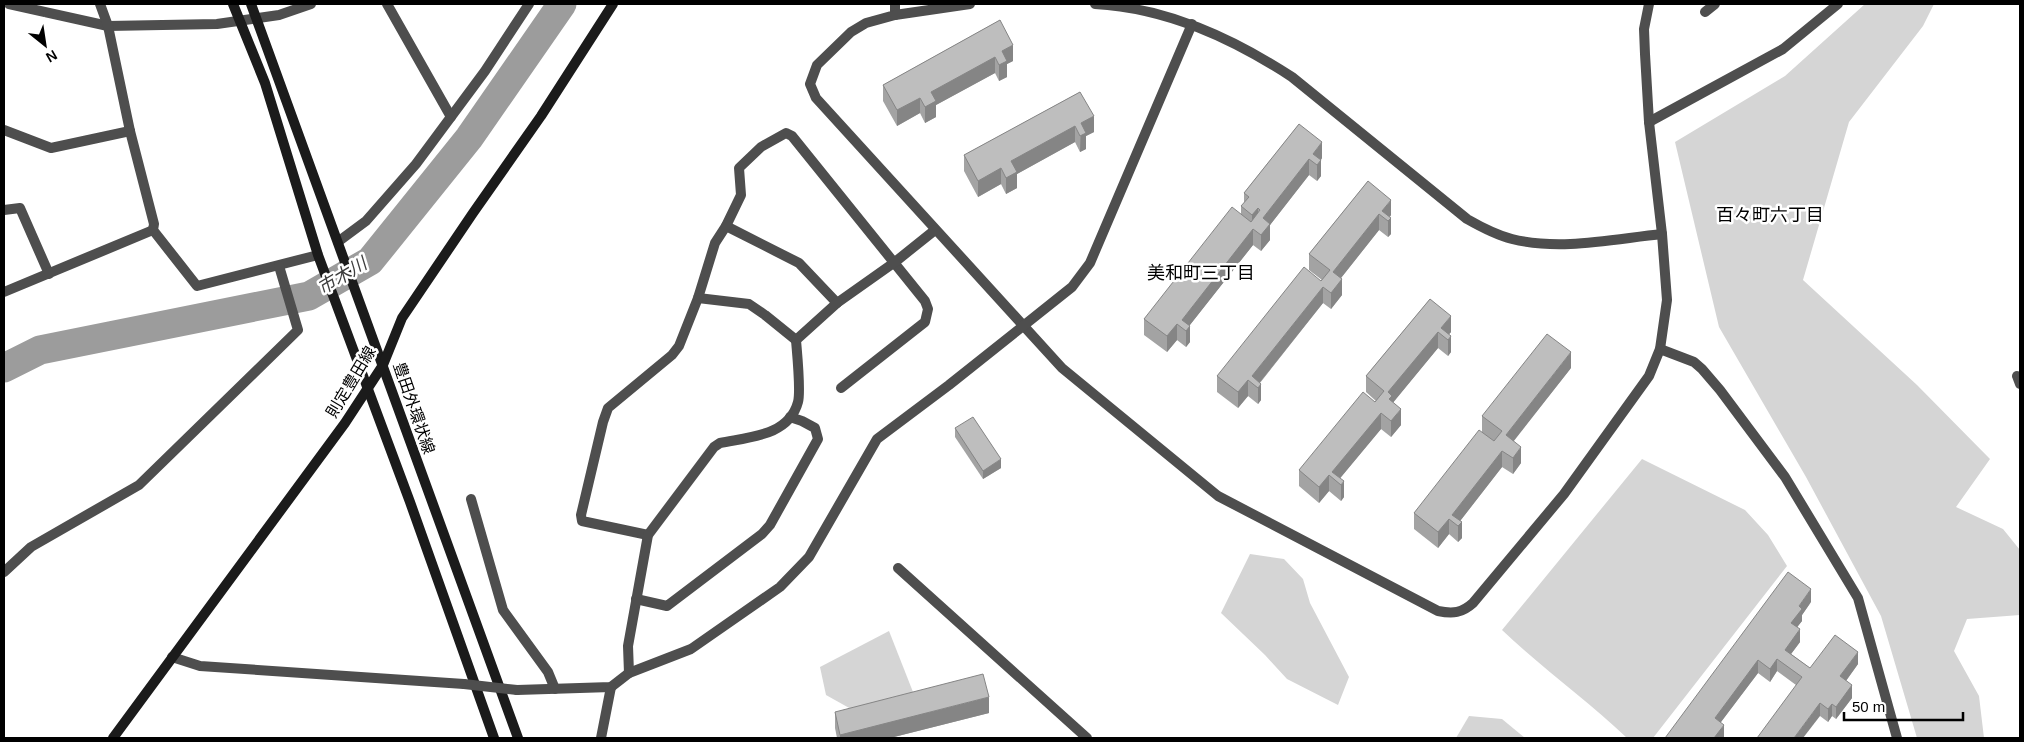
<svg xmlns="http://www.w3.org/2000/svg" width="2024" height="742" viewBox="0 0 2024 742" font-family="Arial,'Noto Sans JP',sans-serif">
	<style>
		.green { fill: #d5d5d5 }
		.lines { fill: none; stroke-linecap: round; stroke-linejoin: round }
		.river { stroke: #9c9c9c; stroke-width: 29 }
		.street { stroke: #4e4e4e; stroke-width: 10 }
		.secondary { stroke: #1b1b1b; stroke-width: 10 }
		.street-bridge { stroke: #4e4e4e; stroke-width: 10 }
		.wall { fill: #a3a3a3 }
		.shaded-wall { fill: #858585 }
		.building { fill: #bebebe; stroke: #858585 }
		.labels { text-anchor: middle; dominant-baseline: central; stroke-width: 5; stroke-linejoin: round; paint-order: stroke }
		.street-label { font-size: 16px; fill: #000; stroke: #fff }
		.neighbourhood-label { font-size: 18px; fill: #000; stroke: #fff }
		.water-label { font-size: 18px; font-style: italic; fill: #3d3d3d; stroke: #fff }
	</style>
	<rect width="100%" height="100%" fill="#fff"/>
	<g class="green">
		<polygon points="1865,4 1934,4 1923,26 1849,122 1803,280 1917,385 1990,459 1956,507 2003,529 2020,550 2020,615 1967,619 1954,651 1979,696 1984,738 1917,738 1881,616 1806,477 1719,327 1675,142 1785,76"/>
		<path d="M 1642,459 L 1745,510 L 1768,535 L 1787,566 L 1653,738 L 1627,738 C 1587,700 1542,668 1502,630 Z"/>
		<polygon points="1250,554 1284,559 1303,579 1310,603 1349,677 1338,705 1287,679 1265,655 1221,613"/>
		<polygon points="889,631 913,692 851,709 826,695 820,667"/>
		<polygon points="1469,716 1502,719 1525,738 1456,738"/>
	</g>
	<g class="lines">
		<polyline class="river" points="4,368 40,350 309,296 370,261 469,138 562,4"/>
		<g class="street">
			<polyline points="9,4 108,26 217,24 279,15 311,4"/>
			<polyline points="100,4 108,26 130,131 154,224 153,230 197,286 318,255"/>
			<polyline points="387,4 451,117"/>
			<path d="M 895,4 L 895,15 L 866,23 L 851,32 L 817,65 L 810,84 L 816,98 L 1062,368 L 1218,496 L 1438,611 C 1453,614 1462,613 1473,603 L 1564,494 L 1649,376 L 1660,349 L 1667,300 L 1662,234 L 1649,122 L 1645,54 L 1644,29 L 1649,4"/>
			<path d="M 1095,4 C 1167,8 1232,38 1292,77 L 1467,219 C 1481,227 1496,235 1512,239 C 1561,251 1613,239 1662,234"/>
			<polyline points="1705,12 1715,4"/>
			<polyline points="895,15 970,4"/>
			<polyline points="1649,122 1783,49 1838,4"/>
			<polyline points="4,130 51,148 130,131"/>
			<polyline points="4,210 20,208 49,274"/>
			<polyline points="726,226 799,263 837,303"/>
			<polyline points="339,241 366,221 416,164 485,71 529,4"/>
			<polyline points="4,292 153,230"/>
			<polyline points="698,298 749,304 765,315 796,340"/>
			<polyline points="1660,349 1694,362 1702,369 1720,390 1785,477 1858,598 1897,738"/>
			<polyline points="2017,376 2020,384"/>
			<polyline points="471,499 503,610 548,672 555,689"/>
			<polyline points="648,535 582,521 581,515 603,422 608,408 672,355 679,346 698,298 715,243 726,226 741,195 739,168 761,147 786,133 792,136 925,301 928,309 925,322 841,388"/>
			<polyline points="898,568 1087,738"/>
			<polyline points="4,572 31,547 139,485 298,330 279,266"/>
			<polyline points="636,599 667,606 762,534 770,525 818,439 815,428 802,421 790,417"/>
			<polyline points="172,657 200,666 464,684"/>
			<path d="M 629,673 L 628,646 L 648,535 L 714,447 L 720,443 C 749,437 789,436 798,402 C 801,391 797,353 796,340 L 837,303 L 895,262 L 935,230"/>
			<polyline points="517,690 611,687 629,673 691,649 780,587 809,557 877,439 949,385 1072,287 1090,263 1192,24"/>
			<polyline points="601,738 611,687"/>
		</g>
		<g class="secondary">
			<polyline points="233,4 265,83 318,255 410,502 494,738"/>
			<polyline points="251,4 518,738"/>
			<polyline points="113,738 345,423 383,365 402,318 473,213 541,116 613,4"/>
		</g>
		<polyline class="street-bridge" points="464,684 517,690"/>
	</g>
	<g class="wall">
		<polygon points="1000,20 1013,61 1007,64 1007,77 999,81 995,73 936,105 936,117 925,123 920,113 897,126 883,101 883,85"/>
		<polygon points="1080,92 1094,132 1086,136 1086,149 1080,152 1075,142 1017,174 1017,188 1006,194 1001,184 978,197 964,171 964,155"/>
		<polygon points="1299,124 1322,158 1321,160 1321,176 1317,181 1309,175 1270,225 1270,240 1261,251 1253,245 1189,326 1190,342 1186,347 1177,340 1167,352 1144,335 1144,319 1241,214 1241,206 1244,203 1244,193"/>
		<polygon points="1368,181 1391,215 1390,217 1391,234 1388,237 1379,230 1341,278 1342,295 1331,309 1323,303 1260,383 1261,400 1258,404 1248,396 1238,408 1217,392 1217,376 1322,280 1309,270 1309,254"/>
		<polygon points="1430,299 1451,332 1449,334 1451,352 1448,356 1438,348 1393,402 1401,425 1391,437 1381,429 1340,478 1344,497 1341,501 1329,491 1319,503 1299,486 1299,470 1376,401 1366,392 1366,376"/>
		<polygon points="1571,368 1513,441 1521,463 1513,474 1502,467 1460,521 1462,538 1458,542 1449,534 1438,548 1414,529 1414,513 1482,432 1482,416"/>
		<polygon points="955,428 1001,468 983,479 955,437"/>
		<polygon points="1811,602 1802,615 1802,621 1797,627 1800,642 1791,654 1810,668 1858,664 1846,681 1852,698 1836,719 1832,716 1828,722 1820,716 1796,685 1777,671 1770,682 1758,673 1720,723 1724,737 1665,738"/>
		<polygon points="835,712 989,713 890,738 837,738 835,728"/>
	</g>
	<g class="shaded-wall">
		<polygon points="1013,45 1013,61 1007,64 1007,77 999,81 999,65 1002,51"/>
		<polygon points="995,57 995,73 936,105 936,117 925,123 925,107 931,92"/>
		<polygon points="920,98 920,113 897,126 897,110"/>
		<polygon points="1094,116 1094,132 1086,136 1086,149 1080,152 1081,123"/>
		<polygon points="1075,126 1075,142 1017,174 1017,188 1006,194 1006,178 1011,161"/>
		<polygon points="1322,142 1322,158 1317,165 1313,154"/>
		<polygon points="1309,159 1309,175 1270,225 1270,240 1261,251 1261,235 1263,218"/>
		<polygon points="1321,160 1321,176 1317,181 1317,165"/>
		<polygon points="1001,168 1001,184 978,197 978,181"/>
		<polygon points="1391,200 1391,215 1387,220 1382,211"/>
		<polygon points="1258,208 1258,224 1253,230 1253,245 1186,330 1182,320 1252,230 1252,215"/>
		<polygon points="1379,214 1379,230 1333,288 1333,272"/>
		<polygon points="1391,218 1391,234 1388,237 1388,221"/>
		<polygon points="1342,279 1342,295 1331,309 1331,293"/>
		<polygon points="1323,287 1323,303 1256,387 1252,376"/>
		<polygon points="1451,316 1451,332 1446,338 1441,328"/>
		<polygon points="1177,324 1177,340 1167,352 1167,336"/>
		<polygon points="1190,326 1190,342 1186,347 1186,331"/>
		<polygon points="1438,332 1438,348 1392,404 1389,415 1388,392"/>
		<polygon points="1451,336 1451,352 1448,356 1448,340"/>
		<polygon points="1571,352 1571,368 1506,451 1506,435"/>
		<polygon points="1248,380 1248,396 1238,408 1238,392"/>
		<polygon points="1261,384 1261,400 1258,404 1258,388"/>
		<polygon points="1401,409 1401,425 1391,437 1391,421"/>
		<polygon points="1381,413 1381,429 1337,482 1332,472"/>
		<polygon points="1521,447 1521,463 1513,474 1513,458"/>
		<polygon points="1502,451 1502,467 1457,525 1452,515"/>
		<polygon points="1001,459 1001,468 983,479 983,471"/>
		<polygon points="1329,475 1329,491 1319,503 1319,487"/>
		<polygon points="1344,481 1344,497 1341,501 1341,485"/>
		<polygon points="1449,519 1449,534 1438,548 1438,532"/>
		<polygon points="1462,522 1462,538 1458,542 1458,526"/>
		<polygon points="1811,589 1811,602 1802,615 1802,621 1791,635 1791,623 1799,606"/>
		<polygon points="1800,629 1800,642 1785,662 1785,650"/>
		<polygon points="1858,652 1858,664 1840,689 1840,676"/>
		<polygon points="1777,659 1777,671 1770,682 1770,669"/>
		<polygon points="1758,660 1758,673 1715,730 1715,718"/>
		<polygon points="1852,685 1852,698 1836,719 1836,707"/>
		<polygon points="989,697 989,713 890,738 840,738 840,735"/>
		<polygon points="1820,703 1820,716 1803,738 1794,738"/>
		<polygon points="1832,704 1832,716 1828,722 1828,709"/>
		<polygon points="1724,725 1724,737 1723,738 1714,738"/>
	</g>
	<g class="building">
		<polygon points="1000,20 1013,45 1002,51 1007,61 999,65 995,57 931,92 936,101 925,107 920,98 897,110 883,85"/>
		<polygon points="1080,92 1094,116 1081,123 1086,133 1080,136 1075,126 1011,161 1017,172 1006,178 1001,168 978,181 964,155"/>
		<polygon points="1299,124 1322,142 1313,154 1321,160 1317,165 1309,159 1263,218 1270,224 1261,235 1253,229 1182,320 1190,326 1186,331 1177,324 1167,336 1144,319 1232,207 1251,222 1260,210 1258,208 1252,215 1241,206 1249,197 1244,193"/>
		<polygon points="1368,181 1391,200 1382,211 1391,218 1388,221 1379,214 1333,272 1342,279 1331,293 1323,287 1252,376 1261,384 1258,388 1248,380 1238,392 1217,376 1304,267 1321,281 1330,270 1309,254"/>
		<polygon points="1430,299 1451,316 1441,328 1451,336 1448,340 1438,332 1388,392 1392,396 1389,399 1401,409 1391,421 1381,413 1332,472 1344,481 1341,485 1329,475 1319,487 1299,470 1363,392 1375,402 1384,391 1366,376"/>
		<polygon points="1547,334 1571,352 1506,435 1521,447 1513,458 1502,451 1452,515 1462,522 1458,526 1449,519 1438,532 1414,513 1479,430 1494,441 1502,431 1482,416"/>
		<polygon points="973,417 1001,459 983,471 955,428"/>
		<polygon points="1788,572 1811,589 1799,606 1802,609 1791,623 1800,629 1785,650 1810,668 1835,635 1858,652 1840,676 1852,685 1836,707 1832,704 1828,709 1820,703 1794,738 1757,738 1802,677 1777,659 1770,669 1758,660 1715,718 1724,725 1714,738 1665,738"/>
		<polygon points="983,674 989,697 840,735 835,712"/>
	</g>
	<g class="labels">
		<g class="street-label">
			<text transform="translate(351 382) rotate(-59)">則定豊田線</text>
			<text transform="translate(414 408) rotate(71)">豊田外環状線</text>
		</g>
		<g class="neighbourhood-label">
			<text x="1770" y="215">百々町六丁目</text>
			<text x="1201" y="273">美和町三丁目</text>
		</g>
		<g class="water-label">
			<text transform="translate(342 276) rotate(-31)">市木川</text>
		</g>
	</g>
	<rect width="2024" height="742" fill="none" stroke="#000000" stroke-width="10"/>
	<g transform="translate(45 45) rotate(150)" stroke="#ffffff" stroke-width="4" paint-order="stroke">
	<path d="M0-4L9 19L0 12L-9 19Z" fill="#000000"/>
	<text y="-8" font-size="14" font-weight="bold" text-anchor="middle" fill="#000000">N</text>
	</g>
	<path d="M1844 712v8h119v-8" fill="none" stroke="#000000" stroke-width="2.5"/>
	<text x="1852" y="712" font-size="15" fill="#000000" stroke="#ffffff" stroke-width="4" paint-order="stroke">50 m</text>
</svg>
